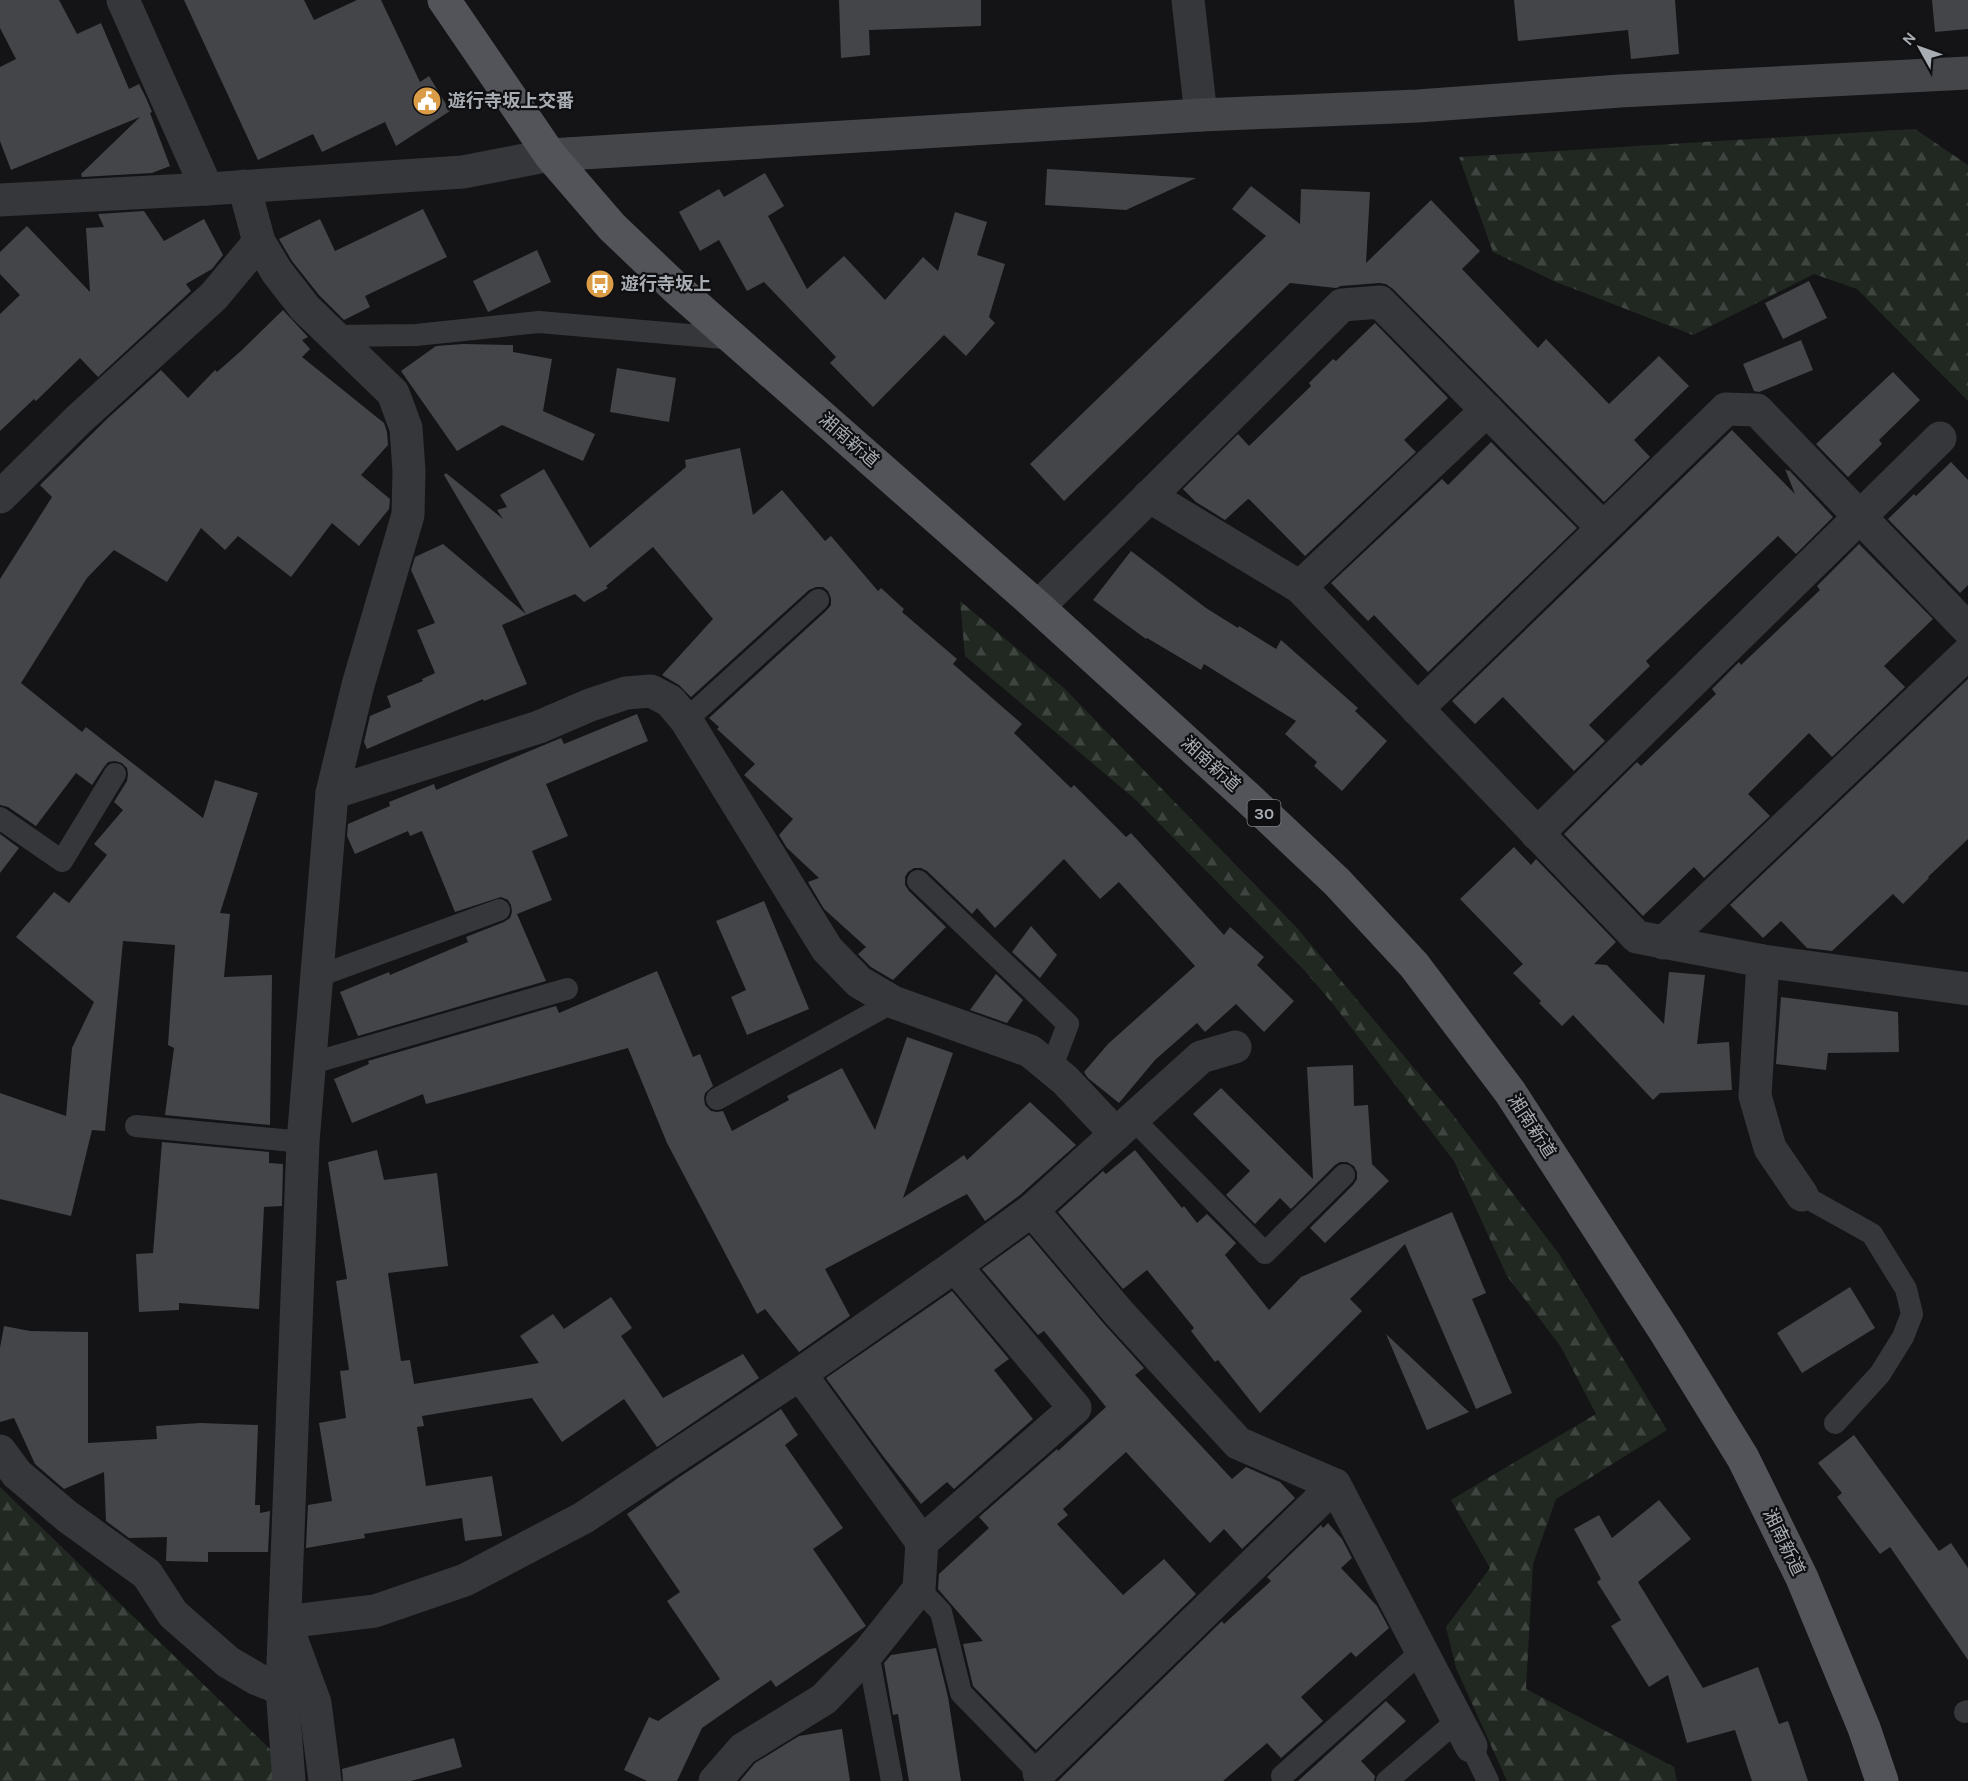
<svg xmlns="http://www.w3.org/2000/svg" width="1968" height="1781" viewBox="0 0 1968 1781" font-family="Karla,'Noto Sans JP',sans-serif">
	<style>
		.forest { fill: url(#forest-firs) }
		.building { fill: #434548 }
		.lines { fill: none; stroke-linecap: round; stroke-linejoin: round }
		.lane { stroke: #36373a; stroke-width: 22 }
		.street { stroke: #36373a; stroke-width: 33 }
		.secondary { stroke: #44464a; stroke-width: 33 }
		.primary { stroke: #525459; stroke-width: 33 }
		.labels { text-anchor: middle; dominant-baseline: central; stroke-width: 4.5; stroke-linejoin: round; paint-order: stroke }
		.shield { fill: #0f0f11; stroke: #7a7e83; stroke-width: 1.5 }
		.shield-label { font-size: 16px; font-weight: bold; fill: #a8adb4 }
		.poi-label { font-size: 18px; font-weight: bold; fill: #a8adb4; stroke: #0f0f11; text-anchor: start }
		.street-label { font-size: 18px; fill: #a8adb4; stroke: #0f0f11 }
	</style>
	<defs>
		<pattern id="forest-firs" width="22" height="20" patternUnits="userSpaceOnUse" patternTransform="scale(1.5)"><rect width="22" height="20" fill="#212821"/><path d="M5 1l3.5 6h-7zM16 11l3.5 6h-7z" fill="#3e443f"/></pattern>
	</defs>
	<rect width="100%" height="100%" fill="#141416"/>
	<g class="forest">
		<polygon points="1915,129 1968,165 1968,401 1857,289 1814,274 1693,335 1556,282 1493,252 1459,157"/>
		<polygon points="960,601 1065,689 1297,928 1450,1111 1559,1254 1667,1430 1556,1499 1533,1564 1526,1689 1674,1767 1677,1781 1507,1781 1456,1668 1446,1627 1490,1568 1451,1500 1596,1414 1561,1347 1507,1276 1454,1161 1333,1004 1305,971 1136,800 965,656"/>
		<polygon points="0,1487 275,1754 274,1781 0,1781"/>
	</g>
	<g class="building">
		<polygon points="0,0 59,0 77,34 101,23 129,89 139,84 146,98 152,112 150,113 170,166 152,173 82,177 81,174 140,117 11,170 0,141 0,67 16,59 0,28"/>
		<polygon points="184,0 304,0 314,20 357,0 381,0 420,82 429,76 450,111 396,146 385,122 322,152 313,134 258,160"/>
		<polygon points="839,0 981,0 981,26 869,30 870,55 841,58"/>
		<polygon points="1514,0 1675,0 1679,54 1631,59 1628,30 1518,41"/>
		<polygon points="1932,0 1968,0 1968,29 1935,32"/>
		<polygon points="1047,169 1196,178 1126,210 1045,205"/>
		<polygon points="765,173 784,206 768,216 807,289 844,256 885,300 923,257 938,271 955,212 987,222 977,255 1005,264 989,317 995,323 966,356 944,335 873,407 830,363 836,357 764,282 747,291 719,240 700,251 679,212 719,189 724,197"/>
		<polygon points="1251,186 1300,224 1301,189 1370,192 1366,263 1431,200 1480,251 1462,269 1538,348 1546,339 1609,404 1659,356 1689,386 1634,440 1650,457 1604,502 1393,289 1386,284 1379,283 1341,286 1336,288 1290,283 1064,501 1030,464 1266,236 1232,209"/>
		<polygon points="423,209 447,257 365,296 370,307 344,320 319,295 292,261 279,239 320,219 335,251"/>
		<polygon points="144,211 164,241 204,219 223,255 212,269 186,284 191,291 98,377 80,358 36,401 34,399 0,431 0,314 20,295 0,274 0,252 27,226 90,292 86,228 104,227 98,214"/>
		<polygon points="537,250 551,282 488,312 473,281"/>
		<polygon points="1809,281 1827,318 1783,339 1765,303"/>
		<polygon points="283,310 308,337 302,340 310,349 302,357 384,423 387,432 388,445 361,475 390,499 389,509 359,546 332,523 291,577 238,536 225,550 201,528 167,582 114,550 87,578 21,683 82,732 86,727 203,818 215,780 258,793 220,913 230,914 224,977 272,975 270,1125 165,1115 174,1048 168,1045 175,945 123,941 105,1131 92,1130 71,1216 0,1199 0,1093 66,1116 72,1048 94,1002 16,937 54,892 69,903 107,855 94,844 123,810 114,802 127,781 128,774 127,768 122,763 115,761 108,762 104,767 92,785 76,773 36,826 8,807 0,805 0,579 52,497 40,485 108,418 161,370 188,398 215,370 217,372 242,350"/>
		<polygon points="1375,323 1448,398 1404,440 1416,452 1305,556 1250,500 1248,499 1225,520 1196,502 1183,489 1238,434 1249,446 1311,386 1309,383 1333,359 1336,361"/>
		<polygon points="1801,340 1813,370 1759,392 1754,391 1743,364"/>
		<polygon points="463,344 513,345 513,352 552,359 543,411 595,434 583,461 502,425 457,451 401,371 436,346"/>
		<polygon points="617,368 676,378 669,422 610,412"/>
		<polygon points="1893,372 1920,400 1879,440 1882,444 1848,477 1816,444"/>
		<polygon points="1732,430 1795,494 1785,469 1788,471 1789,470 1833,517 1796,554 1778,536 1646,661 1650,666 1589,725 1605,741 1574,771 1503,697 1475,724 1452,701"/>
		<polygon points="1491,442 1577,528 1428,672 1374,615 1368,621 1331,583 1442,479 1448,485"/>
		<polygon points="740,448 753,515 782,490 825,541 831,536 878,591 881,588 904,609 902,612 957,659 953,664 1022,724 1014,733 1071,788 1074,785 1126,837 1131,833 1224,935 1230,927 1264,957 1257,965 1294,1001 1264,1032 1236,1004 1205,1032 1197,1023 1155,1060 1119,1103 1088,1078 1084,1072 1108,1044 1195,966 1119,882 1100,899 1064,859 995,928 977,908 972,914 927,871 921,868 914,868 908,872 905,877 905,885 909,891 946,927 893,980 871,967 858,954 866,947 824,909 808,882 819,878 787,848 779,835 793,819 744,775 755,764 717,729 719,727 709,718 827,610 831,605 831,598 828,591 823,587 816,587 809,590 691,697 679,685 662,675 713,619 653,547 606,586 608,588 584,602 575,594 502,625 527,684 484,701 483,699 367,749 364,742 370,716 391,707 387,696 423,681 422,679 435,673 417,630 435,623 411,570 415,557 443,544 526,614 444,475 446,473 503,519 497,510 507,507 500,495 544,469 590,548 686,467 685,460"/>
		<polygon points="1951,462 1968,480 1968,585 1960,593 1888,519 1914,494 1916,496"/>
		<polygon points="1859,544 1933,619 1884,666 1905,687 1832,757 1809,733 1748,794 1770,816 1704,878 1694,867 1643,916 1564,834 1637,762 1641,766 1716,694 1712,689 1739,662 1741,665 1820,590 1817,586"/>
		<polygon points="1131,551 1206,608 1238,628 1239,626 1276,649 1281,640 1358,708 1355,711 1387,741 1342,791 1314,766 1317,762 1285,734 1296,721 1204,664 1201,670 1147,638 1146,639 1093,600"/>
		<polygon points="1968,679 1968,839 1928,877 1929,878 1903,904 1893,894 1832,951 1807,948 1781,921 1763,938 1730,905"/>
		<polygon points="637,714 648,741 546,784 568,836 532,851 552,900 517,914 546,981 358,1036 340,992 389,972 390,975 468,942 466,937 504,922 510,918 512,912 511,905 508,900 501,897 455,912 422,831 410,836 408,831 355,854 347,836 348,824 390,806 389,802 434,784 436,790 561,738 564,744"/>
		<polygon points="0,834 19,848 0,873"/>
		<polygon points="1514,847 1531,865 1536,859 1616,942 1594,964 1607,965 1664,1024 1669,972 1705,975 1697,1044 1729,1042 1732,1090 1660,1093 1653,1100 1573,1015 1562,1026 1539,1003 1541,1001 1513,973 1523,964 1460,899"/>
		<polygon points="764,901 809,1009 747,1035 731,997 746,990 716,921"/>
		<polygon points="1031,926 1057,955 1040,978 1012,952"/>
		<polygon points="657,971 693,1057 700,1054 713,1086 705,1093 704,1098 705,1105 711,1111 717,1112 723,1111 732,1131 789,1100 787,1096 842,1068 875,1130 907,1037 953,1053 903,1198 964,1155 967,1160 1030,1102 1076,1145 1020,1195 985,1221 967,1194 825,1269 850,1316 799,1352 765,1309 757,1314 667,1143 628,1048 426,1104 423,1094 352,1123 334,1079 369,1064 368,1061 556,1006 559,1013"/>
		<polygon points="996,974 1023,1000 1007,1023 970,1010"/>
		<polygon points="1781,997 1898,1012 1899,1052 1828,1053 1826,1070 1776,1064"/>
		<polygon points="1353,1065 1354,1106 1368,1105 1372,1164 1389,1181 1325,1243 1310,1228 1353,1185 1357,1179 1357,1172 1354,1166 1347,1162 1340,1162 1335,1165 1291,1209 1280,1198 1255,1224 1226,1195 1250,1171 1193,1114 1221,1088 1313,1179 1307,1067"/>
		<polygon points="162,1142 269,1152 269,1163 283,1164 282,1206 264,1207 259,1309 179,1303 179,1310 139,1312 136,1254 153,1253"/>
		<polygon points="377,1150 384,1180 437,1173 448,1266 388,1273 401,1361 410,1360 414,1384 539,1363 520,1336 553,1314 564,1329 611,1297 632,1328 621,1336 663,1398 743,1354 759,1378 657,1447 624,1399 562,1442 532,1398 422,1416 424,1426 417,1427 426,1486 492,1476 502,1536 465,1541 462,1518 364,1534 365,1538 306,1548 308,1505 332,1501 319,1423 346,1418 340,1371 349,1370 336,1281 347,1279 328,1162"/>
		<polygon points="1135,1150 1182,1208 1184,1206 1197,1223 1207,1214 1236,1243 1225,1255 1269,1310 1301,1277 1452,1212 1486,1293 1472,1299 1512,1393 1476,1409 1405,1244 1350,1299 1362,1311 1260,1413 1218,1360 1215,1362 1191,1331 1194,1328 1147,1270 1123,1289 1058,1212 1103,1171 1106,1174"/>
		<polygon points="1029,1235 1105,1325 1144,1368 1135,1375 1232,1479 1246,1467 1280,1482 1295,1498 1242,1549 1224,1529 1210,1543 1126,1452 1063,1509 1068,1515 1057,1524 1123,1595 1164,1559 1196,1594 1036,1750 973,1686 963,1644 983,1641 938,1589 939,1574 989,1528 979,1517 1057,1449 1058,1451 1106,1407 1044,1331 1038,1335 982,1269"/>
		<polygon points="1850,1287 1875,1328 1802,1373 1777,1333"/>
		<polygon points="952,1291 1009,1359 994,1370 1033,1419 954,1489 947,1482 921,1504 883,1456 826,1378"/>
		<polygon points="4,1326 30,1331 88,1332 88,1443 157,1439 156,1426 200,1423 258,1425 255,1505 260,1505 260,1513 270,1511 268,1552 208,1552 208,1562 166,1561 167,1537 129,1538 106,1521 104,1472 64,1489 35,1464 14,1418 0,1422 0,1348"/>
		<polygon points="1386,1334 1469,1412 1427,1430"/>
		<polygon points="781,1409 798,1435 785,1445 843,1528 813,1549 866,1626 776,1687 771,1680 702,1728 677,1781 647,1781 624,1770 649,1717 658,1721 720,1679 667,1601 680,1592 627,1514 678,1478"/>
		<polygon points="1854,1435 1939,1551 1951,1543 1968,1568 1968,1660 1890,1547 1880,1554 1837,1497 1842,1493 1818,1463"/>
		<polygon points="1659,1500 1691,1539 1638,1582 1703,1688 1758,1667 1779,1724 1788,1721 1808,1781 1752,1781 1735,1730 1687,1743 1668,1675 1649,1687 1611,1626 1621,1620 1597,1582 1601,1579 1574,1529 1599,1515 1612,1538"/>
		<polygon points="1328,1523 1342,1539 1352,1558 1341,1568 1377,1606 1389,1628 1356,1657 1351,1652 1301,1697 1323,1721 1281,1758 1267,1743 1223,1781 1058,1781 1222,1621 1224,1624 1271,1581 1267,1577 1321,1525 1323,1528"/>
		<polygon points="936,1648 948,1697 961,1781 909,1781 898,1714 893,1715 884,1663 891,1655"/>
		<polygon points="1386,1701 1406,1721 1361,1761 1375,1776 1374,1781 1298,1781"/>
		<polygon points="842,1729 850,1781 740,1781 755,1763 799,1736"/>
		<polygon points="454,1738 462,1767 411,1781 343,1781 342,1769"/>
	</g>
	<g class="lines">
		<g class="lane">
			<polyline points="334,336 416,335 539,322 735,339"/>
			<polyline points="686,720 818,600"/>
			<polyline points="0,818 62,861 115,774"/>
			<polyline points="918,881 1068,1024 1051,1069"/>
			<polyline points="316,977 499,910"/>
			<polyline points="309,1064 567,989"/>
			<polyline points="717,1099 893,1002"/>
			<polyline points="1133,1119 1265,1253 1344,1175"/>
			<polyline points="136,1126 303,1142"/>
			<polyline points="1802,1195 1872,1234 1906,1289 1912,1314 1903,1337 1880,1374 1835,1423"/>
			<polyline points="919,1589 941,1612 961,1693 1039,1773 1041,1781"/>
			<polyline points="868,1653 892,1781"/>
			<polyline points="1965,1712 1968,1711"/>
			<polyline points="1471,1746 1488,1781"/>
			<polyline points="1282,1776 1421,1652"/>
			<polyline points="1387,1781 1458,1720"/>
		</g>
		<g class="street">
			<polyline points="123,0 207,189"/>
			<polyline points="1188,0 1201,115"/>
			<polyline points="244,186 259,242 277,272 305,308 393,393 406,428 409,471 408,515 358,685 332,793 303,1142 282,1689 289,1781"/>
			<polyline points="0,200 207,189 463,172 550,155"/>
			<polyline points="1149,496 1300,587 1637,937 1763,961 1968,989"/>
			<polyline points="0,497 79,419 214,296 259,242"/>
			<polyline points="1300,587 1487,410"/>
			<polyline points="1038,607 1342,305 1380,302 1603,528"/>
			<polyline points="1417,709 1726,409 1757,410 1968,629"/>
			<polyline points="332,793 539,727 590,705 626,693 651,691 670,701 686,720 827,949 859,982 893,1002 1030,1051 1065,1080 1116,1134"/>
			<polyline points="1537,834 1940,438"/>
			<polyline points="1663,943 1968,653"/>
			<polyline points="1763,961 1755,1096 1770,1148 1802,1195"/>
			<polyline points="1032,1210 1119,1313 1238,1443 1335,1485 1471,1746"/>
			<polyline points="0,1451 17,1474 68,1517 147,1574 173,1614 228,1662 257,1679 282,1689"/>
			<polyline points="922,1542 1075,1408 955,1266"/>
			<polyline points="1039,1773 1335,1485"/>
			<polyline points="325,1781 315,1703 285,1622 375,1611 465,1580 583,1518 800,1374 955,1266 1032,1210 1201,1057 1235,1047"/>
			<polyline points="715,1781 743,1749 824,1699 868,1653 919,1589 922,1542 800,1374"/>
		</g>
		<polyline class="secondary" points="550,155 1201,115 1418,106 1620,91 1968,73"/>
		<polyline class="primary" points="444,0 550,155 612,227 677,289 1038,607 1248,798 1337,882 1414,965 1510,1092 1666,1333 1743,1458 1802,1578 1864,1728 1882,1781"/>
	</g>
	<defs>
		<g id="civic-disc" transform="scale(1.5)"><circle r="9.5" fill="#db9c47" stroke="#0f0f11"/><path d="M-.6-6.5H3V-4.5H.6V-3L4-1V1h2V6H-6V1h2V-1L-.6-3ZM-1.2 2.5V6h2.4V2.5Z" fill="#fff"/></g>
		<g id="bus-disc" transform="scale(1.5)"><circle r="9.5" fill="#db9c47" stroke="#0f0f11"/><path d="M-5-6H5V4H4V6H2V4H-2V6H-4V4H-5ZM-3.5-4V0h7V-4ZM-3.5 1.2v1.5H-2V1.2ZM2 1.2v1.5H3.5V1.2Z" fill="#fff"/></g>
	</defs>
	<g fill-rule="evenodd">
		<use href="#civic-disc" x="427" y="101"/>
		<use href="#bus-disc" x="600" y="284"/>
	</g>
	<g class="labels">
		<rect class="shield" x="1247.5" y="800" width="33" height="26" rx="4.5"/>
		<g class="shield-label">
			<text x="1264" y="813">30</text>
		</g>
		<g class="poi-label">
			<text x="448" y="101">遊行寺坂上交番</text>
			<text x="621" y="284">遊行寺坂上</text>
		</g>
		<g class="street-label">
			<text transform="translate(849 440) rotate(41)">湘南新道</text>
			<text transform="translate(1211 764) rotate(42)">湘南新道</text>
			<text transform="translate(1532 1126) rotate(57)">湘南新道</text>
			<text transform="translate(1784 1542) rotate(64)">湘南新道</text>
		</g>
	</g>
	<g transform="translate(1920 48) rotate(310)" stroke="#0f0f11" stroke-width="4.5" paint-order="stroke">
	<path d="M0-4.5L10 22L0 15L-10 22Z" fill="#a8adb4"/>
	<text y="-9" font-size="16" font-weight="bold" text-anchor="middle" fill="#a8adb4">N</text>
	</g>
</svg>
